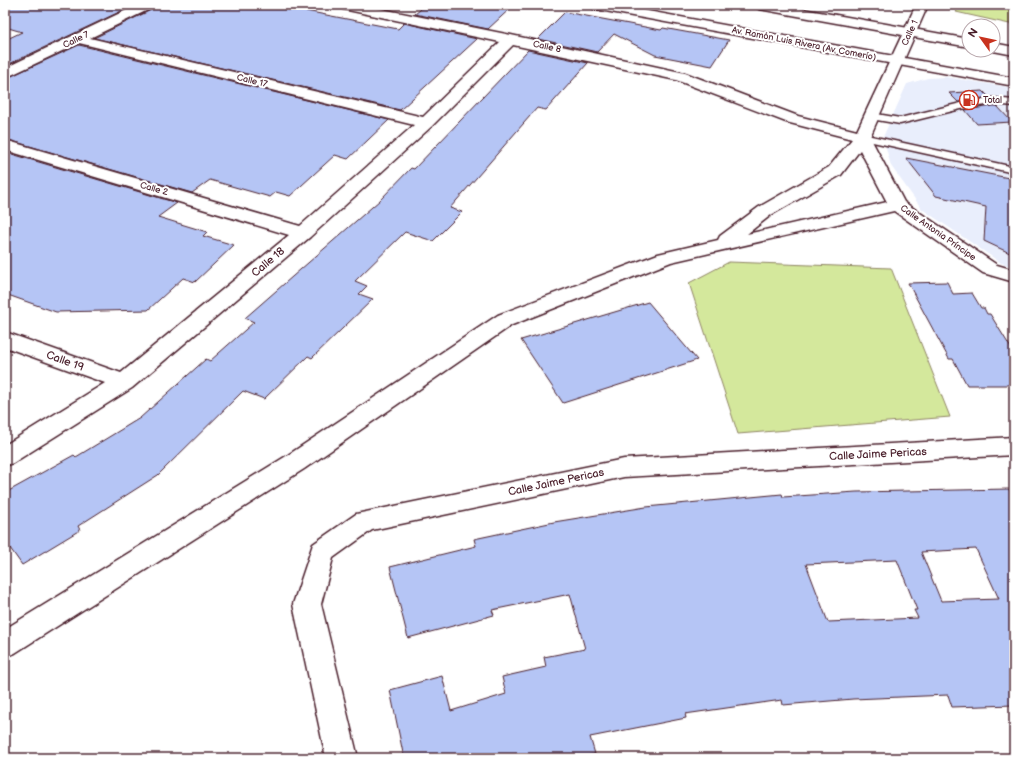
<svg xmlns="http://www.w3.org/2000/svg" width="1019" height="763" viewBox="0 0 1019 763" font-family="'Balsamiq Sans',sans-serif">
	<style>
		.built { fill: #e9eefc }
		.green { fill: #d4e89c; stroke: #8f8464 }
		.building { fill: #b5c5f5; stroke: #4a1f2b; fill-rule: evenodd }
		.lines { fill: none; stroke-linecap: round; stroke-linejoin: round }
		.service-casing { stroke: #4a1f2b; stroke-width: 3 }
		.minor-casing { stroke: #4a1f2b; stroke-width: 3 }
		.primary-casing { stroke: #4a1f2b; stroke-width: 3 }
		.service { fill: #fff; fill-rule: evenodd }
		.minor { fill: #fff; fill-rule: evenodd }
		.primary { fill: #fff; fill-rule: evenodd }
		.labels { text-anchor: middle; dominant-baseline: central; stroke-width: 4; stroke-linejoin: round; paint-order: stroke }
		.far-street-label { font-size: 9px; fill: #4a1f2b; stroke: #fff }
		.far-poi-label { font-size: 9px; fill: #4a1f2b; stroke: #fff; text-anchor: start }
		.street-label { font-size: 11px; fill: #4a1f2b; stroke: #fff }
	</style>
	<rect width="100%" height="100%" fill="#fff"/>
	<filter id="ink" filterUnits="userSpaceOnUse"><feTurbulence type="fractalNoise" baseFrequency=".025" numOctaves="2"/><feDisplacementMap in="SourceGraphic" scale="8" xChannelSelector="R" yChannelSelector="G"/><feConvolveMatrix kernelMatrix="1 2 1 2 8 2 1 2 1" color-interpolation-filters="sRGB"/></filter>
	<g filter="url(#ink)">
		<polygon class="built" points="946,77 1014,88 1014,267 1001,263 922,209 891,166 883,137 907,84 928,78"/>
		<g class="green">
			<polygon points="961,5 1014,6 1014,25 956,12"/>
			<polygon points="729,262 891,268 950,417 738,434 689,283"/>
		</g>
		<g class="building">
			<polygon points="5,5 134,5 5,66 5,40 22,32 5,27"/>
			<polygon points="154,5 275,5 398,29 404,23 477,39 400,110 94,38 153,9"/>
			<polygon points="426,5 514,5 488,29 415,14"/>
			<polygon points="565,12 661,30 663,28 729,40 712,66 655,55 614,34 597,52 538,39"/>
			<polygon points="79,45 389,120 348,159 335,155 290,196 276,192 270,197 210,180 192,193 5,139 5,79"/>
			<polygon points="528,50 588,63 546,110 537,108 450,208 462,212 433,241 405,232 355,281 367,286 359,294 373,299 312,358 308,356 264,399 243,391 158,475 78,526 80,530 22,565 5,541 5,493 74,455 76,457 140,418 206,359 210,361 254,322 245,318 380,200 411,168 414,169"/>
			<polygon points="983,91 989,97 958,102 949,93"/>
			<polygon points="993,106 997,106 1012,122 977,124 965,110"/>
			<polygon points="5,152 177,203 158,217 207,232 203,236 234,245 195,282 183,278 148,310 56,312 5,294"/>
			<polygon points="906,158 1014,179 1014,255 984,241 986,207 936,196"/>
			<polygon points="947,282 953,294 972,293 981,308 984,308 987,314 990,314 1014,353 1014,385 967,385 953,359 949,359 908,283"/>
			<polygon points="648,302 697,360 563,403 521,340"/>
			<path d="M 1009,489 L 1014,498 L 1014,705 L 952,707 L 948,695 L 853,699 L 783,705 L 782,700 L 685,714 L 686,718 L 590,737 L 595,754 L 578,758 L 404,758 L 390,690 L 442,676 L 451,711 L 506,694 L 502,677 L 546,667 L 544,657 L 585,649 L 570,594 L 492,610 L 494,615 L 408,638 L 390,567 L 476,546 L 474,539 L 554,522 L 646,507 L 782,494 L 783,497 L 856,492 ZM 976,549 L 999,599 L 941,601 L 921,552 ZM 897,560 L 917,610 L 914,610 L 918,618 L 828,622 L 806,564 Z"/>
		</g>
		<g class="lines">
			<g class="service-casing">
				<g id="service">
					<polygon points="993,98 1014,100 1014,106 993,104 961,109 900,124 871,119 866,116 871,113 900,118 961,103"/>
					<polygon points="862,134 1014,167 1014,173 859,139 859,135"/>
				</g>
			</g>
			<g class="minor-casing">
				<g id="minor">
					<path d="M 137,5 L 153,5 L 152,8 L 90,38 L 423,117 L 500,42 L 343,9 L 337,5 L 362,5 L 511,35 L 685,73 L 798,116 L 857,131 L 916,5 L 928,5 L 870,137 L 904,202 L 997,265 L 1014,270 L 1014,282 L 983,273 L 894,211 L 671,262 L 512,325 L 304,469 L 15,653 L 5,657 L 5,629 L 288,455 L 498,315 L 658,254 L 718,240 L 720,236 L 759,207 L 829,167 L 852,139 L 786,122 L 676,80 L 513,45 L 432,126 L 310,237 L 132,388 L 13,463 L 5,466 L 5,445 L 105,383 L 5,347 L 5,332 L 121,373 L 289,235 L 5,150 L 5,140 L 300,226 L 414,125 L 79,43 L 5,78 L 5,68 ZM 860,150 L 887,202 L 747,234 L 771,215 L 841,175 Z"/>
					<polygon points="1014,437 1014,455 624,477 372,530 333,558 321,604 358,758 326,758 293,604 313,544 356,514 624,459"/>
				</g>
			</g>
			<g class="primary-casing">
				<g id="primary">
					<polygon points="588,5 615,5 1014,78 1014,86 594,9"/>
					<polygon points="753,5 781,5 969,39 969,47 759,9"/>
					<polygon points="993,43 1014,47 1014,55 988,50 993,50"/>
				</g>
			</g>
			<use href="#service" class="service"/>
			<use href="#minor" class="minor"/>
			<use href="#primary" class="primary"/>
		</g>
	</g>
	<defs>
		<g id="fuel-ring" transform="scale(1)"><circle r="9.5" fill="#fff" stroke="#c8321e" stroke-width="1.5"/><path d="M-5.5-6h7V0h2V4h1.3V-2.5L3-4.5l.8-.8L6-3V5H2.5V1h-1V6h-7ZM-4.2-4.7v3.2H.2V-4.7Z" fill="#c8321e"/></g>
	</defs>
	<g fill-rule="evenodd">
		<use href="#fuel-ring" x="969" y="100"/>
	</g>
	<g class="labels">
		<g class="far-street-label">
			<text transform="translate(910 33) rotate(-65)">Calle 1</text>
			<text transform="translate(76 40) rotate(-26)">Calle 7</text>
			<text transform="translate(804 44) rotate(11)">Av. Ramón Luis Rivera (Av. Comerío)</text>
			<text transform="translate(547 47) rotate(12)">Calle 8</text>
			<text transform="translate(252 81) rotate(14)">Calle 17</text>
			<text transform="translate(154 189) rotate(16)">Calle 2</text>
			<text transform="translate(938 233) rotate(35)">Calle Antonia Príncipe</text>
		</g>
		<g class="far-poi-label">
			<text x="983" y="100">Total</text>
		</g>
		<g class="street-label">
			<text transform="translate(268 262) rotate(-40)">Calle 18</text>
			<text transform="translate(65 361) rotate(20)">Calle 19</text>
			<text transform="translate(878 454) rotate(-3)">Calle Jaime Pericas</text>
			<text transform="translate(556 482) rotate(-12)">Calle Jaime Pericas</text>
		</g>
	</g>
	<rect width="1019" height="763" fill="none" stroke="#fff" stroke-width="20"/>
	<rect x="10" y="10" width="999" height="743" fill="none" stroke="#4a1f2b" stroke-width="1.5" filter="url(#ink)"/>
	<g transform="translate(981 38) rotate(303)"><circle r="19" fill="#ffffff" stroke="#b7a5aa"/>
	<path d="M0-3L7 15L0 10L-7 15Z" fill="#c8321e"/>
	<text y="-6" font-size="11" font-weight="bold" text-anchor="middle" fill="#4a1f2b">N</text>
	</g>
</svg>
